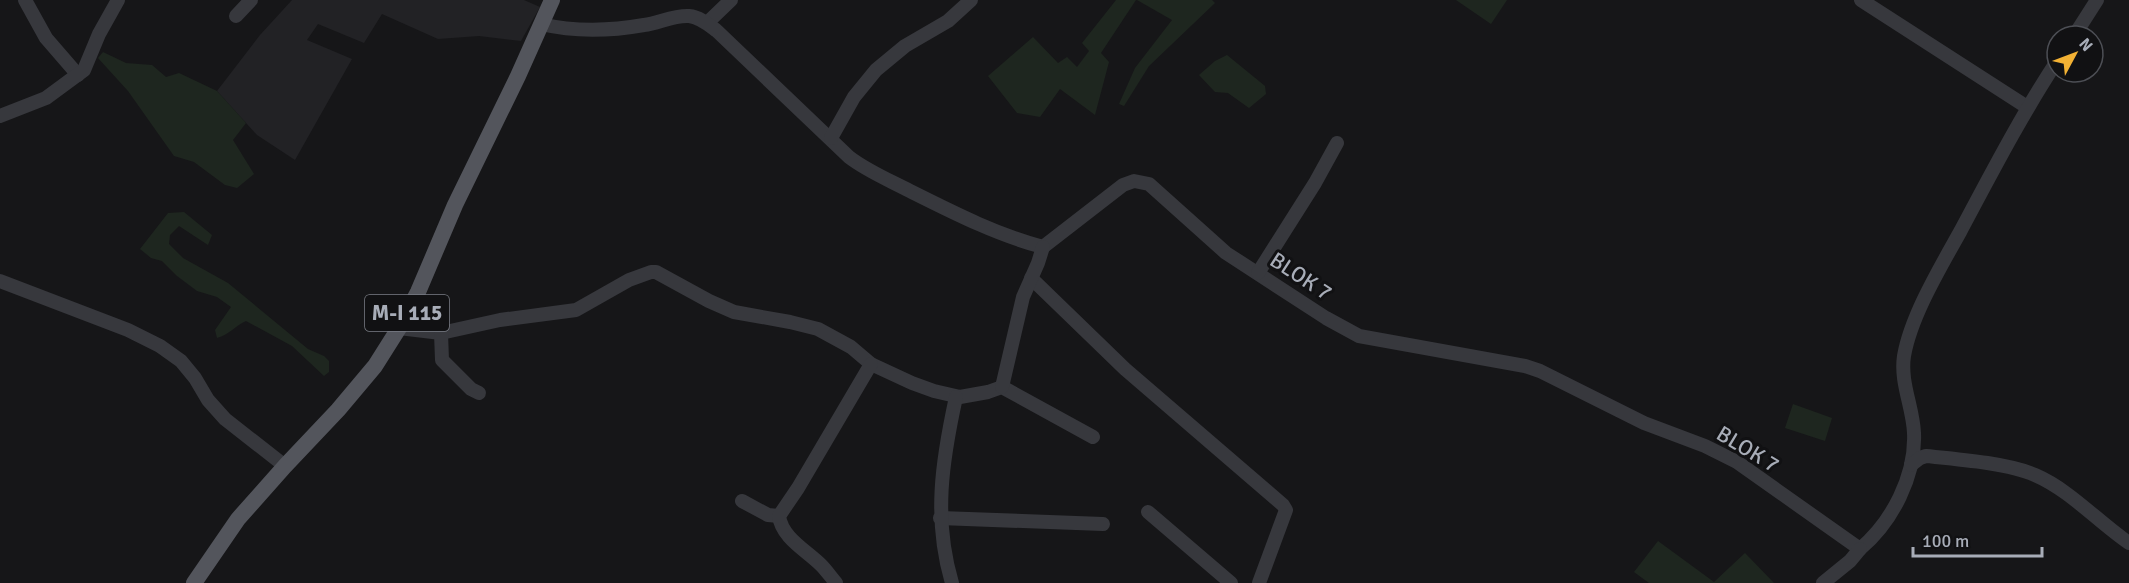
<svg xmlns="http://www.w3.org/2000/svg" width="2129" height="583" viewBox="0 0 2129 583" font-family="Signika,sans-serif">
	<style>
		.built { fill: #222225 }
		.green { fill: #1e261f }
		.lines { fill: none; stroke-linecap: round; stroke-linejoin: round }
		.minor { stroke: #37383d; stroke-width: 14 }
		.major { stroke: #53555c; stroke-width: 16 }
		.labels { text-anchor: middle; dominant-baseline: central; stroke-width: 6; stroke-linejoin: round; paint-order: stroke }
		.shield { fill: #111113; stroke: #7b7e86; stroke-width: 1.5 }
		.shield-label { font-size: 21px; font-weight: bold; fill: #a8adb8 }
		.street-label { font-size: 22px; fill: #a8adb8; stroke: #111113 }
	</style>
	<rect width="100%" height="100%" fill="#161618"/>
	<polygon class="built" points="292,0 524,0 540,7 521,41 479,36 438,39 382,14 364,43 318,24 307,40 352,59 295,160 257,135 217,91 260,35"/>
	<g class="green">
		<polygon points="1116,0 1136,0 1101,53 1109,62 1095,115 1060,89 1040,117 1017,113 988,76 1033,37 1058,63 1067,57 1077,67 1089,51 1082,43"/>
		<polygon points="1137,0 1212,0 1215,3 1149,66 1124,106 1119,104 1135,68 1172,20"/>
		<polygon points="1456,0 1507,0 1491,24"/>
		<polygon points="103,52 126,63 152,65 166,77 179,73 217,91 246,123 233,140 254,174 237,188 225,185 194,162 174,156 128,91 98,58"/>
		<polygon points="1227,55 1265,86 1266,94 1249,108 1228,93 1215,92 1199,75 1215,61"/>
		<path d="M 184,212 L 212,235 L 208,245 L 179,226 L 170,235 L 169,244 L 183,258 L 228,283 L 308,349 L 324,356 L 329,361 L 329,372 L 324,376 L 292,346 L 246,321 C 235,326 229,335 217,338 L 215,330 L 231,307 L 217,297 L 197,291 L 177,276 L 162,261 L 151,258 L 140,249 L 168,213 Z"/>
		<polygon points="1793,404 1832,418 1825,441 1785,428"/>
		<polygon points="1658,541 1714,582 1745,553 1774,583 1649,583 1634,572"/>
	</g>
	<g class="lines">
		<g class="minor">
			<polyline points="25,0 46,38 78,75"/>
			<polyline points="1861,0 2027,107"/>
			<polyline points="236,16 251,0"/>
			<polyline points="707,23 731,0"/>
			<path d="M 541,24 C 575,32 610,31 644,25 C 659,23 674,15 689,16 C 700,17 709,25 717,31 L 849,157 C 867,171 889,180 910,191 C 952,212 997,235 1043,247 L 1123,185 L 1134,181 L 1149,184 L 1226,253 L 1326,318 L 1359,336 L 1525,366 L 1540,371 L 1644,423 L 1705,446 L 1737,462 L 1860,549 C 1892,522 1916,476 1914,433 C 1913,407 1900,383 1904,356 C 1911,316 1940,268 1960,232 C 1991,174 2021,116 2057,61"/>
			<polyline points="2074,36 2097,0"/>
			<polyline points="0,116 46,98 84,70 99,34 118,0"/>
			<polyline points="831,138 854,97 876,70 905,46 948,21 971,0"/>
			<polyline points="1258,273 1315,183 1337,143"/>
			<polyline points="1031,278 1125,369 1283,505 1286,510 1259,583"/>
			<polyline points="0,281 128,330 160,346 181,361 195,378 208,400 225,419 285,466"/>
			<polyline points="399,328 441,333 500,320 576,310 629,280 651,272 656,272 709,301 734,312 790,322 818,329 851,347 871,364 912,383 934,391 960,397 988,392 1002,387 1093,437"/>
			<polyline points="441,333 442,360 471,389 479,393"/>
			<polyline points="1002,387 1023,297 1038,263 1043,247"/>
			<path d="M 1911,465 L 1920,458 L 1926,456 C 1956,459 2008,463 2035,475 C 2070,490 2098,522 2129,543"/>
			<polyline points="742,501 768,515 779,516"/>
			<polyline points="1148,512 1231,583"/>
			<polyline points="940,518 1103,524"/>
			<path d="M 836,583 C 831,577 826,570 821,565 C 806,550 782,538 779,516 L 798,488 L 871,364"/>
			<path d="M 952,583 C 933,519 942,461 956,397"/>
			<polyline points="1823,583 1850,561 1860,549"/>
		</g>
		<polyline class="major" points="194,583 238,519 285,466 338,410 375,366 399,328 418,292 455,205 518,76 552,0"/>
	</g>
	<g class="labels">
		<rect class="shield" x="365" y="295" width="84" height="36" rx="4.5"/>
		<g class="shield-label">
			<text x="407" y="313">M-I 115</text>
		</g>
		<g class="street-label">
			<text transform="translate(1301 276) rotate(33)">BLOK 7</text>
			<text transform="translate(1748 449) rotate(31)">BLOK 7</text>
		</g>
	</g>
	<g transform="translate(2075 54) rotate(49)"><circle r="28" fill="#111113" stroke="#4d4f55" stroke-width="1.5"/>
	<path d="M0-4.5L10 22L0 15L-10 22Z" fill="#f2b134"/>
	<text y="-9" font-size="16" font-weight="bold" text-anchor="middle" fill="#a8adb8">N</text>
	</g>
	<path d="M1913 547v9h129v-9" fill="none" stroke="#a8adb8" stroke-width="3"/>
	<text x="1922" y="547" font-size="18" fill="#a8adb8" stroke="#111113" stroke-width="4.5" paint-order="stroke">100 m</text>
</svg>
